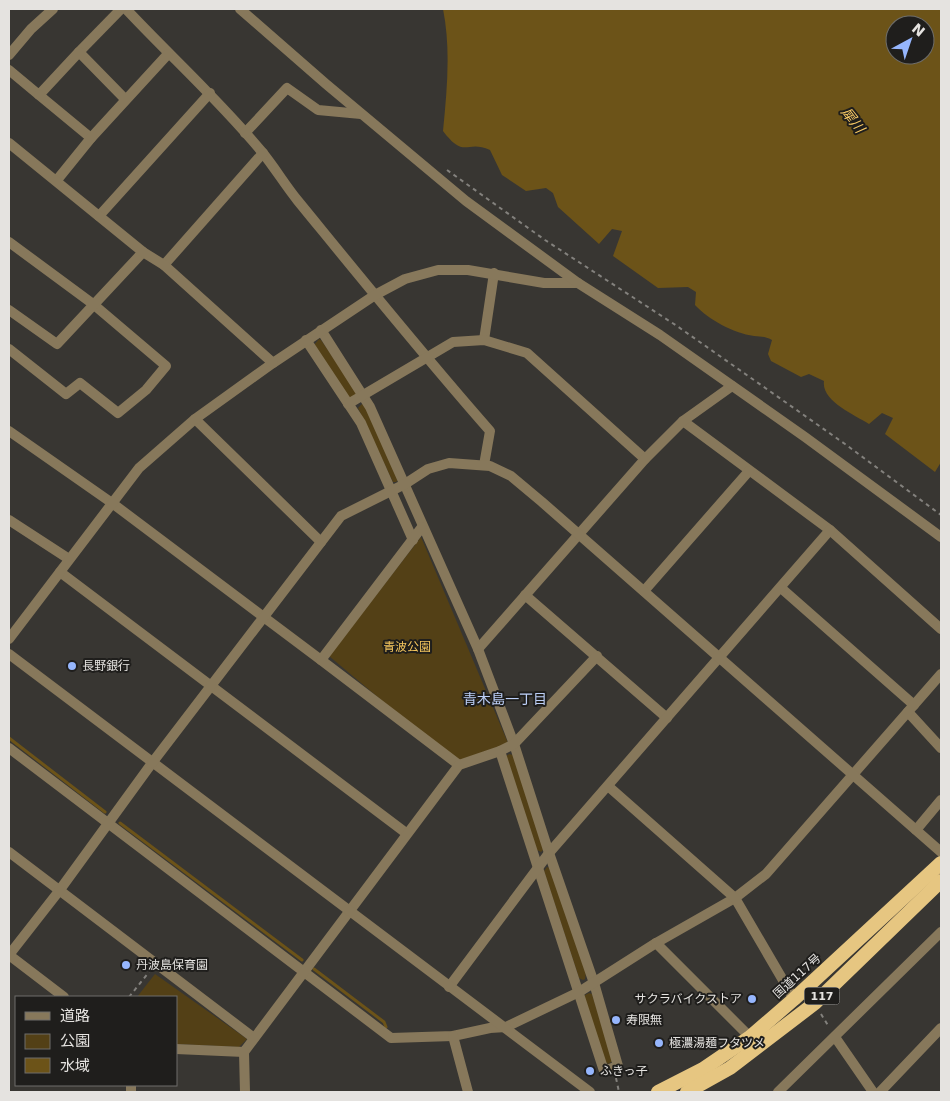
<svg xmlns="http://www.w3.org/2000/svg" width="950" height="1101" viewBox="0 0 950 1101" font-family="'DejaVu Sans','Noto Sans JP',sans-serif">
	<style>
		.green { fill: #534016 }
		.water { fill: #6c5318; fill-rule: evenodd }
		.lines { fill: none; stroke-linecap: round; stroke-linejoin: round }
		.stream { stroke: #6c5318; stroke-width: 3 }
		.path { stroke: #83817d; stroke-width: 2; stroke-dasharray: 4 4; stroke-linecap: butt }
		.minor { stroke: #87785b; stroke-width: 10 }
		.tertiary { stroke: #87785b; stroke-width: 10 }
		.trunk { stroke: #e6c681; stroke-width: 14 }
		.poi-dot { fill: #96b6fd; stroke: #1f1e1c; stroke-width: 2 }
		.labels { text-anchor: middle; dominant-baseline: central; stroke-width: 4; stroke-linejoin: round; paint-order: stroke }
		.shield { fill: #1f1e1c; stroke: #aaa8a5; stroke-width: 1 }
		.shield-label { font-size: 11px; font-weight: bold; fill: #e5e3e0 }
		.park-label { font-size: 12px; fill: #f3c55d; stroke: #1f1e1c }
		.poi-label { font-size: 12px; fill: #e5e3e0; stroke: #1f1e1c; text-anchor: start }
		.street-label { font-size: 12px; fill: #e5e3e0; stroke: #1f1e1c }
		.water-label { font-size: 14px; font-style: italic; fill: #fdce67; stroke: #1f1e1c }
		.neighbourhood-label { font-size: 14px; fill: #bccff7; stroke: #1f1e1c }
	</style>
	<rect width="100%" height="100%" fill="#383632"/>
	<g class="green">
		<polygon points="319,339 321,340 357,392 353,399 348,397 314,345"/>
		<polygon points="362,404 365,406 400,478 396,482 393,482 358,408"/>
		<polygon points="421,537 508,743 456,763 329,656"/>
		<polygon points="509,754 513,755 545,848 541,852 535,849 505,757"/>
		<polygon points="547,867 552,869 586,972 585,979 583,980 579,978 544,871"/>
		<polygon points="155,974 247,1039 239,1047 176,1044 176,997 137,997"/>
		<polygon points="589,993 592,994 613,1061 608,1064 605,1061 585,1001 585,995"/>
	</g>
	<path class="water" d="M 443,9 L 941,9 L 941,462 L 935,472 L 885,434 L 893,418 L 882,413 L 869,424 C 855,415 821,401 824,381 L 809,374 L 801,377 L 771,361 L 768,354 L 772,340 C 765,336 762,337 754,336 C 733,333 709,320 695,305 L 696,292 L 688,287 L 658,288 L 613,256 L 622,231 L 612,229 L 599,244 L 558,207 L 553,193 L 546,188 L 526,191 L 502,175 L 490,150 C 466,139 465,160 443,131 C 447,90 451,49 443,9 ZM 895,25 L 925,25 L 925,55 L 895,55 Z"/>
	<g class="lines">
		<g class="stream">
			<polyline points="9,738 105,812"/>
			<polyline points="120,823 302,960"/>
			<polyline points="314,969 384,1022 386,1027"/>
		</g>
		<g class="path">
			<polyline points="447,170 545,240 677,326 845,444 941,515"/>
			<polyline points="129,997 149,972"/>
			<polyline points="821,1014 829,1027"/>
			<polyline points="616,1078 619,1092"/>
		</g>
		<g class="minor">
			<path d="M 126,9 C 171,57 220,101 262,152 C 275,168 285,185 298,201 C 361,278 424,356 490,431 L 484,465"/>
			<polyline points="79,52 121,9"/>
			<polyline points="9,55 31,29 53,9"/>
			<polyline points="9,70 39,95 79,52 125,99"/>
			<polyline points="39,95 91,138"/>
			<polyline points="245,133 287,88 318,110 361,114"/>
			<polyline points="57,180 91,138 168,54"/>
			<polyline points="99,216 210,93"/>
			<polyline points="9,242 93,304 166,366 146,390 118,413 80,383 66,394 9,349"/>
			<polyline points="164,265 263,153"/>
			<polyline points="9,310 57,344 143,252"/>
			<polyline points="321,330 370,407 478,649 514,744 549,853 594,983 618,1066 604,1071 500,751"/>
			<polyline points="306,340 361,423 413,540"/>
			<polyline points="484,340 494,273"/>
			<polyline points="348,404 453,342 484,340 527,353 645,459"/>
			<polyline points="195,419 321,542"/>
			<polyline points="683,421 830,530 941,629"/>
			<polyline points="9,431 112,503 321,660"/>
			<polyline points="9,520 69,559"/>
			<polyline points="422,527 321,660 459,765"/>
			<polyline points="60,572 406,833"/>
			<polyline points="781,588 914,705"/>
			<polyline points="644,591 749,471"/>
			<polyline points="525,595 667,718"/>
			<polyline points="9,639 139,468 195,419 273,363 375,295 405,279 438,270 468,270 544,283 578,283"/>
			<polyline points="478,649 645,459 683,421 732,386"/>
			<polyline points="908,712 941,748"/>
			<polyline points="9,748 391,1038 453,1036 490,1028 506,1027 579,992 656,943 735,898 766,874 941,674"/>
			<polyline points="608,786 735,898 794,999"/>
			<polyline points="916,830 941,800"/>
			<polyline points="9,852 254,1038"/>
			<polyline points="656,943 750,1037"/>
			<polyline points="9,955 59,891 152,763"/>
			<polyline points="9,955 64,997"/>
			<polyline points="449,987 549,853 830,530"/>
			<polyline points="453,1036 468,1092"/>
			<polyline points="835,1037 873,1092"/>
			<polyline points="176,1049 244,1052 459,765 500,751 514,744 597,656"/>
			<polyline points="244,1052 245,1092"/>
			<polyline points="131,1085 131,1092"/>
			<polyline points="778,1092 941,932"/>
			<polyline points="880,1092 941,1028"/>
		</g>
		<g class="tertiary">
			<polyline points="240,9 326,84 466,201 578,283 660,335 805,437 941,537"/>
			<polyline points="9,143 143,252 164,265 273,363"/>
			<polyline points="9,654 590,1092"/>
			<polyline points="152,763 341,516 405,484 428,469 449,463 490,466 511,476 542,502 941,852"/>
		</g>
		<g class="trunk">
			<polyline points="658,1092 703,1069 750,1037 794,999 941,863"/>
			<polyline points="687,1092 730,1068 815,1003 941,881"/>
		</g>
	</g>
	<g class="poi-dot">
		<circle cx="72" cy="666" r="5"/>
		<circle cx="126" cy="965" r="5"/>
		<circle cx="752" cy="999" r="5"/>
		<circle cx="616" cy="1020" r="5"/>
		<circle cx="659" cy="1043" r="5"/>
		<circle cx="590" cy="1071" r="5"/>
	</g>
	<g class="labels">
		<rect class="shield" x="804.5" y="987.5" width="35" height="17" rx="4"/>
		<g class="shield-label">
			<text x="822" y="996">117</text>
		</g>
		<g class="park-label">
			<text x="407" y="647">青波公園</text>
		</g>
		<g class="poi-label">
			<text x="82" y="666">長野銀行</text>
			<text x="136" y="965">丹波島保育園</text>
			<text x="742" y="999" text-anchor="end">サクラバイクストア</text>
			<text x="626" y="1020">寿限無</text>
			<text x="669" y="1043">極濃湯麺フタツメ</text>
			<text x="600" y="1071">ふきっ子</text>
		</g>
		<g class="street-label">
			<text transform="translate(797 976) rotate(-42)">国道117号</text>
		</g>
		<g class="water-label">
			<text transform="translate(853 120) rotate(52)">犀川</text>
		</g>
		<g class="neighbourhood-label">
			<text x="505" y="699">青木島一丁目</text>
		</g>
	</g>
	<rect width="950" height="1101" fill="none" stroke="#e5e3e0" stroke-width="20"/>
	<rect x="15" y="996" width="162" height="90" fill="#1f1e1c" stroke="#6e6d6a"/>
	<rect x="25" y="1012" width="25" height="8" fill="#87785b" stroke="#6e6d6a"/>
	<text x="60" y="1021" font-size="15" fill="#e5e3e0">道路</text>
	<rect x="25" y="1034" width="25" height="15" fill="#534016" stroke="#6e6d6a"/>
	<text x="60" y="1046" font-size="15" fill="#e5e3e0">公園</text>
	<rect x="25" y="1058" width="25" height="15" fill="#6c5318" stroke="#6e6d6a"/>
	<text x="60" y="1071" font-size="15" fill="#e5e3e0">水域</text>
	<g transform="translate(910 40) rotate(40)"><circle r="24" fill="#1f1e1c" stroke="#6e6d6a"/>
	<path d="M0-4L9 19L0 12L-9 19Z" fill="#96b6fd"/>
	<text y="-8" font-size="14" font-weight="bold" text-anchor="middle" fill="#e5e3e0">N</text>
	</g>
</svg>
